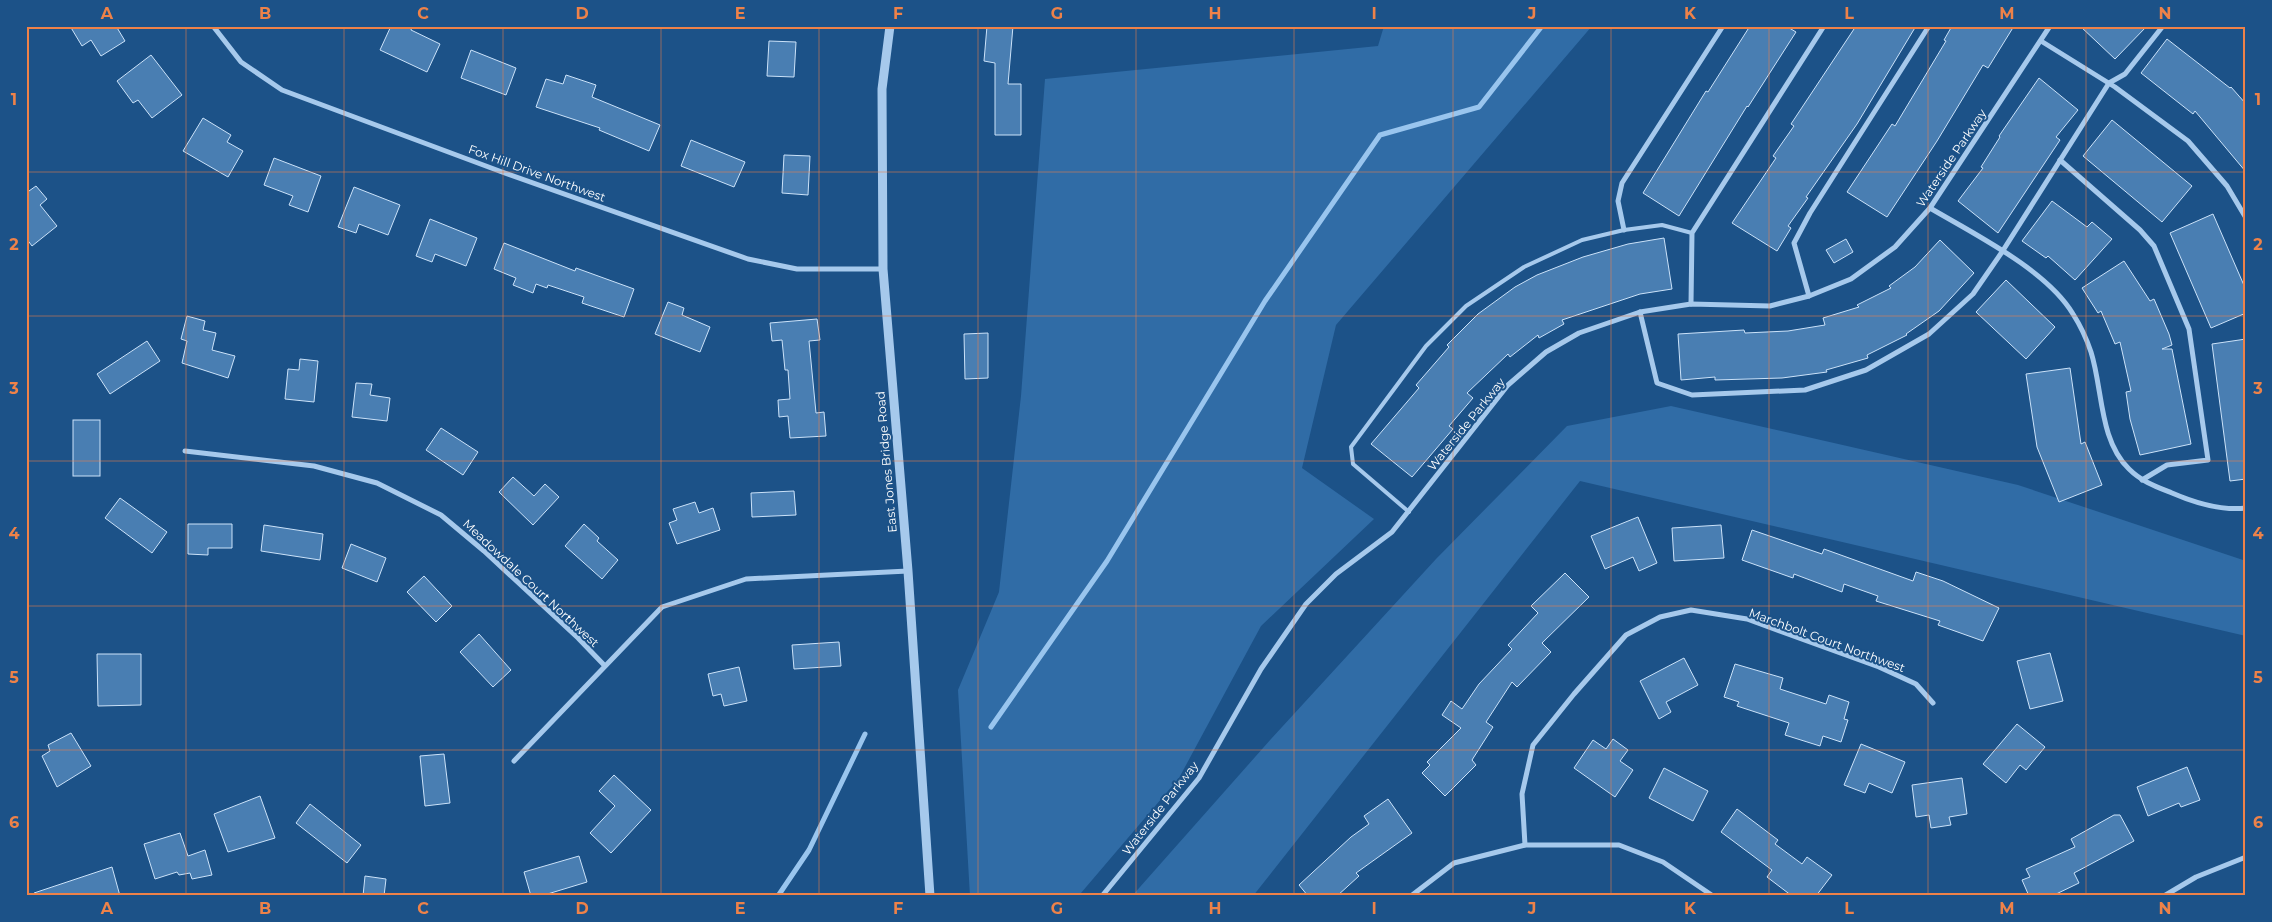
<svg xmlns="http://www.w3.org/2000/svg" width="2272" height="922" viewBox="0 0 2272 922" font-family="Montserrat,sans-serif">
	<style>
		.green { fill: #306ca6 }
		.lines { fill: none; stroke-linecap: round; stroke-linejoin: round }
		.stream { stroke: #99c5ee; stroke-width: 5 }
		.building { fill: #497eb2; stroke: #cbe2f9 }
		.service { stroke: #a6c9ec; stroke-width: 4 }
		.minor { stroke: #a6c9ec; stroke-width: 5 }
		.tertiary { stroke: #a6c9ec; stroke-width: 9 }
		.grid { fill: none; stroke: #ee8249; stroke-width: 1; stroke-opacity: 0.55 }
		.labels { text-anchor: middle; dominant-baseline: central; stroke-width: 4; stroke-linejoin: round; paint-order: stroke }
		.street-label { font-size: 12px; fill: #fff; stroke: #1c5288 }
		.neatline { fill: none; stroke: #ee8249; stroke-width: 2 }
		.grid-label { font-size: 16px; text-anchor: middle; font-weight: bold; fill: #ee8249 }
	</style>
	<rect width="100%" height="100%" fill="#1c5288"/>
	<g class="green">
		<polygon points="1384,26 1592,26 1336,325 1302,468 1374,519 1261,626 1179,778 1081,893 1076,896 970,896 958,690 999,592 1021,396 1045,79 1378,46"/>
		<polygon points="1671,406 2018,485 2246,561 2246,636 1580,481 1253,896 1132,896 1271,739 1436,559 1567,426"/>
	</g>
	<g class="lines">
		<g class="stream">
			<polyline points="991,727 1107,561 1265,301 1380,135 1479,107 1542,26"/>
			<polyline points="778,896 809,850 865,734"/>
		</g>
	</g>
	<g class="building">
		<polygon points="70,26 116,26 125,41 101,56 91,40 82,46"/>
		<polygon points="391,26 412,26 411,30 440,44 427,72 380,50"/>
		<polygon points="987,26 1013,26 1008,84 1021,84 1021,135 995,135 995,63 984,61"/>
		<polygon points="1750,26 1786,26 1796,32 1748,107 1747,106 1679,216 1643,193 1706,91 1708,92"/>
		<polygon points="1856,26 1916,26 1857,124 1806,197 1808,198 1788,226 1791,228 1777,251 1732,223 1776,158 1773,156 1794,126 1791,124"/>
		<polygon points="1952,26 2014,26 1988,68 1983,65 1937,141 1887,217 1847,192 1892,124 1895,126 1946,41 1944,40"/>
		<polygon points="2080,26 2147,26 2115,59"/>
		<polygon points="2167,39 2230,88 2231,87 2246,104 2246,172 2195,111 2193,114 2141,73"/>
		<polygon points="769,41 796,42 794,77 767,76"/>
		<polygon points="471,50 516,68 506,95 461,78"/>
		<polygon points="151,55 182,95 152,118 138,100 133,103 117,81"/>
		<polygon points="566,75 596,85 592,97 660,125 649,151 599,130 600,128 536,107 546,79 563,84"/>
		<polygon points="2039,78 2078,110 2056,137 2060,140 1998,233 1958,201 1983,168 1981,167 2000,137 1999,136"/>
		<polygon points="203,118 231,135 227,142 243,151 228,177 183,151"/>
		<polygon points="2112,120 2192,186 2162,222 2083,156"/>
		<polygon points="691,140 745,162 734,187 681,166"/>
		<polygon points="784,155 810,156 808,195 782,193"/>
		<polygon points="274,158 321,176 308,212 289,205 293,196 264,185"/>
		<polygon points="36,186 47,199 40,205 57,226 32,246 26,238 26,187 29,191"/>
		<polygon points="354,187 400,205 388,235 359,224 356,233 338,227"/>
		<polygon points="2052,201 2087,227 2092,222 2112,239 2075,280 2048,256 2046,258 2022,241"/>
		<polygon points="2213,214 2246,290 2246,313 2211,328 2170,233"/>
		<polygon points="430,219 477,238 466,266 435,254 432,262 416,256"/>
		<polygon points="1664,238 1672,289 1640,294 1562,320 1564,324 1539,338 1538,335 1510,357 1508,354 1467,393 1473,398 1449,426 1453,429 1412,477 1371,444 1419,388 1416,385 1449,347 1447,345 1478,314 1515,287 1537,275 1583,257 1628,244"/>
		<polygon points="1846,239 1853,252 1834,263 1826,250"/>
		<polygon points="1940,240 1974,273 1939,311 1906,334 1907,335 1867,355 1868,358 1826,370 1827,372 1782,378 1715,380 1715,377 1681,380 1678,334 1744,330 1745,333 1788,331 1825,325 1823,318 1859,307 1857,305 1891,288 1889,286 1915,267"/>
		<polygon points="504,243 575,271 576,268 634,289 624,317 582,303 584,297 548,285 547,288 536,284 533,293 513,285 516,278 494,269"/>
		<polygon points="2124,261 2150,301 2154,299 2169,334 2172,345 2162,349 2172,349 2191,444 2140,455 2130,419 2126,392 2131,391 2120,342 2115,344 2101,311 2098,313 2082,288"/>
		<polygon points="2006,280 2055,327 2026,359 1976,312"/>
		<polygon points="668,302 684,308 682,315 710,327 700,352 655,334"/>
		<polygon points="187,316 205,321 203,330 216,333 212,350 235,356 228,378 182,363 187,341 181,339"/>
		<polygon points="817,319 820,340 809,341 816,413 824,412 826,436 790,438 788,416 779,417 778,400 790,399 788,370 785,370 782,340 772,341 770,323"/>
		<polygon points="988,333 988,378 965,379 964,334"/>
		<polygon points="2246,339 2246,479 2230,481 2212,344"/>
		<polygon points="147,341 160,361 110,394 97,374"/>
		<polygon points="300,359 318,361 314,402 285,399 288,369 299,370"/>
		<polygon points="2070,368 2081,444 2085,442 2102,485 2059,502 2037,447 2026,374"/>
		<polygon points="356,383 372,384 370,395 390,398 387,421 352,417"/>
		<rect x="73" y="420" width="27" height="56"/>
		<polygon points="441,428 478,452 463,475 426,450"/>
		<polygon points="513,477 534,496 545,484 559,497 533,525 499,492"/>
		<polygon points="794,491 796,515 752,517 751,493"/>
		<polygon points="120,498 167,532 152,553 105,518"/>
		<polygon points="695,502 699,513 713,508 720,530 677,544 669,523 677,520 673,509"/>
		<polygon points="1638,517 1657,563 1639,571 1633,557 1605,569 1591,536"/>
		<polygon points="188,524 232,524 232,548 208,548 208,555 188,554"/>
		<polygon points="584,524 599,538 597,541 618,560 602,579 565,546"/>
		<polygon points="264,525 323,534 320,560 261,551"/>
		<polygon points="1721,525 1724,558 1674,561 1672,528"/>
		<polygon points="1752,530 1822,554 1824,549 1913,581 1916,572 1943,581 1999,608 1983,641 1938,625 1940,621 1876,601 1878,596 1844,584 1842,592 1794,574 1793,578 1742,560"/>
		<polygon points="351,544 386,558 377,582 342,568"/>
		<polygon points="1565,573 1589,597 1542,643 1551,652 1517,687 1512,682 1486,722 1493,727 1472,760 1476,765 1445,796 1422,773 1430,765 1427,762 1461,728 1442,715 1451,701 1462,709 1479,684 1512,649 1508,645 1538,613 1531,606"/>
		<polygon points="424,576 452,606 436,622 407,592"/>
		<polygon points="479,634 511,670 493,687 460,652"/>
		<polygon points="839,642 841,666 794,669 792,645"/>
		<polygon points="2050,653 2063,701 2030,709 2017,661"/>
		<polygon points="97,654 141,654 141,705 98,706"/>
		<polygon points="1684,658 1698,685 1666,702 1671,712 1659,719 1640,681"/>
		<polygon points="1735,664 1783,678 1780,689 1826,704 1829,695 1849,702 1844,719 1848,720 1841,742 1823,736 1820,746 1785,735 1789,723 1737,706 1739,702 1724,697"/>
		<polygon points="739,667 747,701 724,706 721,694 713,696 708,674"/>
		<polygon points="2017,724 2045,747 2026,770 2020,765 2006,783 1983,764"/>
		<polygon points="71,733 91,766 57,787 42,756 50,751 48,745"/>
		<polygon points="1613,739 1628,750 1620,761 1633,770 1615,797 1574,768 1593,740 1606,749"/>
		<polygon points="1861,744 1905,762 1892,793 1869,783 1865,793 1844,785"/>
		<polygon points="444,754 450,803 425,806 420,756"/>
		<polygon points="2187,767 2200,800 2181,807 2179,803 2148,816 2137,787"/>
		<polygon points="1664,768 1708,791 1693,821 1649,798"/>
		<polygon points="614,775 651,810 611,853 590,833 615,806 599,791"/>
		<polygon points="1962,778 1967,814 1949,817 1951,825 1931,828 1929,815 1916,817 1912,785"/>
		<polygon points="260,796 275,838 228,852 214,814"/>
		<polygon points="1388,799 1412,833 1356,873 1359,876 1337,896 1308,896 1299,885 1351,837 1369,824 1364,816"/>
		<polygon points="310,804 361,845 347,863 296,823"/>
		<polygon points="1737,809 1778,840 1775,844 1802,864 1807,857 1832,875 1816,896 1792,896 1767,877 1772,870 1721,832"/>
		<polygon points="2114,815 2120,815 2134,841 2074,873 2079,883 2052,896 2029,896 2022,880 2030,877 2026,869 2075,847 2071,839"/>
		<polygon points="180,833 188,856 205,850 212,875 192,879 190,873 179,875 177,872 155,879 144,844"/>
		<polygon points="579,856 587,882 541,896 531,896 524,872"/>
		<polygon points="112,867 120,896 35,896 34,893"/>
		<polygon points="365,876 386,879 384,896 363,896"/>
	</g>
	<g class="lines">
		<polyline class="service" points="1409,512 1353,464 1351,447 1426,346 1466,306 1524,267 1582,240 1624,230 1662,225 1692,233"/>
		<g class="minor">
			<polyline points="213,26 241,62 282,90 502,172 748,259 797,269 883,269"/>
			<polyline points="2041,41 2115,87 2188,141 2227,186 2246,218"/>
			<polyline points="2060,160 2140,230 2154,246 2189,329 2208,460 2167,465 2142,480"/>
			<path d="M 1930,208 C 1974,234 2047,270 2073,314 C 2080,325 2087,340 2091,352 C 2103,390 2099,440 2129,469 C 2142,482 2157,487 2172,493 C 2195,503 2220,511 2246,508"/>
			<polyline points="1624,230 1618,201 1622,183 1723,26"/>
			<polyline points="1809,296 1794,243 1810,213 1929,26"/>
			<polyline points="1691,304 1692,233 1824,26"/>
			<polyline points="1640,312 1657,383 1692,395 1805,390 1866,370 1929,334 1973,294 2002,252 2109,83 2125,74 2163,26"/>
			<polyline points="185,451 314,466 377,483 441,515 484,551 578,638 604,665"/>
			<polyline points="514,761 662,607 746,579 908,571"/>
			<polyline points="1525,845 1522,794 1533,745 1574,694 1626,635 1660,617 1691,610 1747,619 1879,667 1916,684 1933,703"/>
			<polyline points="1102,896 1199,778 1261,669 1306,604 1336,574 1392,532 1508,385 1546,352 1579,333 1640,312 1691,304 1770,306 1809,296 1851,279 1895,247 1930,208 2050,26"/>
			<polyline points="1411,896 1454,863 1525,845 1619,845 1663,862 1713,896"/>
			<polyline points="2164,896 2196,877 2246,857"/>
		</g>
		<polyline class="tertiary" points="890,26 882,89 883,269 908,571 930,896"/>
	</g>
	<path class="grid" d="M 186,26 L 186,896M 344,26 L 344,896M 503,26 L 503,896M 661,26 L 661,896M 819,26 L 819,896M 978,26 L 978,896M 1136,26 L 1136,896M 1294,26 L 1294,896M 1453,26 L 1453,896M 1611,26 L 1611,896M 1769,26 L 1769,896M 1928,26 L 1928,896M 2086,26 L 2086,896M 26,172 L 2246,172M 26,316 L 2246,316M 26,461 L 2246,461M 26,606 L 2246,606M 26,750 L 2246,750"/>
	<g class="labels">
		<g class="street-label">
			<text transform="translate(1951 158) rotate(-56)">Waterside Parkway</text>
			<text transform="translate(537 173) rotate(20)">Fox Hill Drive Northwest</text>
			<text transform="translate(1466 424) rotate(-51)">Waterside Parkway</text>
			<text transform="translate(886 462) rotate(-95)">East Jones Bridge Road</text>
			<text transform="translate(531 583) rotate(43)">Meadowdale Court Northwest</text>
			<text transform="translate(1827 640) rotate(20)">Marchbolt Court Northwest</text>
			<text transform="translate(1160 808) rotate(-52)">Waterside Parkway</text>
		</g>
	</g>
	<rect width="2272" height="922" fill="none" stroke="#1c5288" stroke-width="55"/>
	<rect x="28" y="28" width="2216" height="866" class="neatline"/>
	<g class="grid-label">
		<text x="107" y="19">A</text>
		<text x="265" y="19">B</text>
		<text x="423" y="19">C</text>
		<text x="582" y="19">D</text>
		<text x="740" y="19">E</text>
		<text x="898" y="19">F</text>
		<text x="1057" y="19">G</text>
		<text x="1215" y="19">H</text>
		<text x="1374" y="19">I</text>
		<text x="1532" y="19">J</text>
		<text x="1690" y="19">K</text>
		<text x="1849" y="19">L</text>
		<text x="2007" y="19">M</text>
		<text x="2165" y="19">N</text>
		<text x="14" y="105">1</text>
		<text x="2258" y="105">1</text>
		<text x="14" y="250">2</text>
		<text x="2258" y="250">2</text>
		<text x="14" y="394">3</text>
		<text x="2258" y="394">3</text>
		<text x="14" y="539">4</text>
		<text x="2258" y="539">4</text>
		<text x="14" y="683">5</text>
		<text x="2258" y="683">5</text>
		<text x="14" y="828">6</text>
		<text x="2258" y="828">6</text>
		<text x="107" y="914">A</text>
		<text x="265" y="914">B</text>
		<text x="423" y="914">C</text>
		<text x="582" y="914">D</text>
		<text x="740" y="914">E</text>
		<text x="898" y="914">F</text>
		<text x="1057" y="914">G</text>
		<text x="1215" y="914">H</text>
		<text x="1374" y="914">I</text>
		<text x="1532" y="914">J</text>
		<text x="1690" y="914">K</text>
		<text x="1849" y="914">L</text>
		<text x="2007" y="914">M</text>
		<text x="2165" y="914">N</text>
	</g>
</svg>
